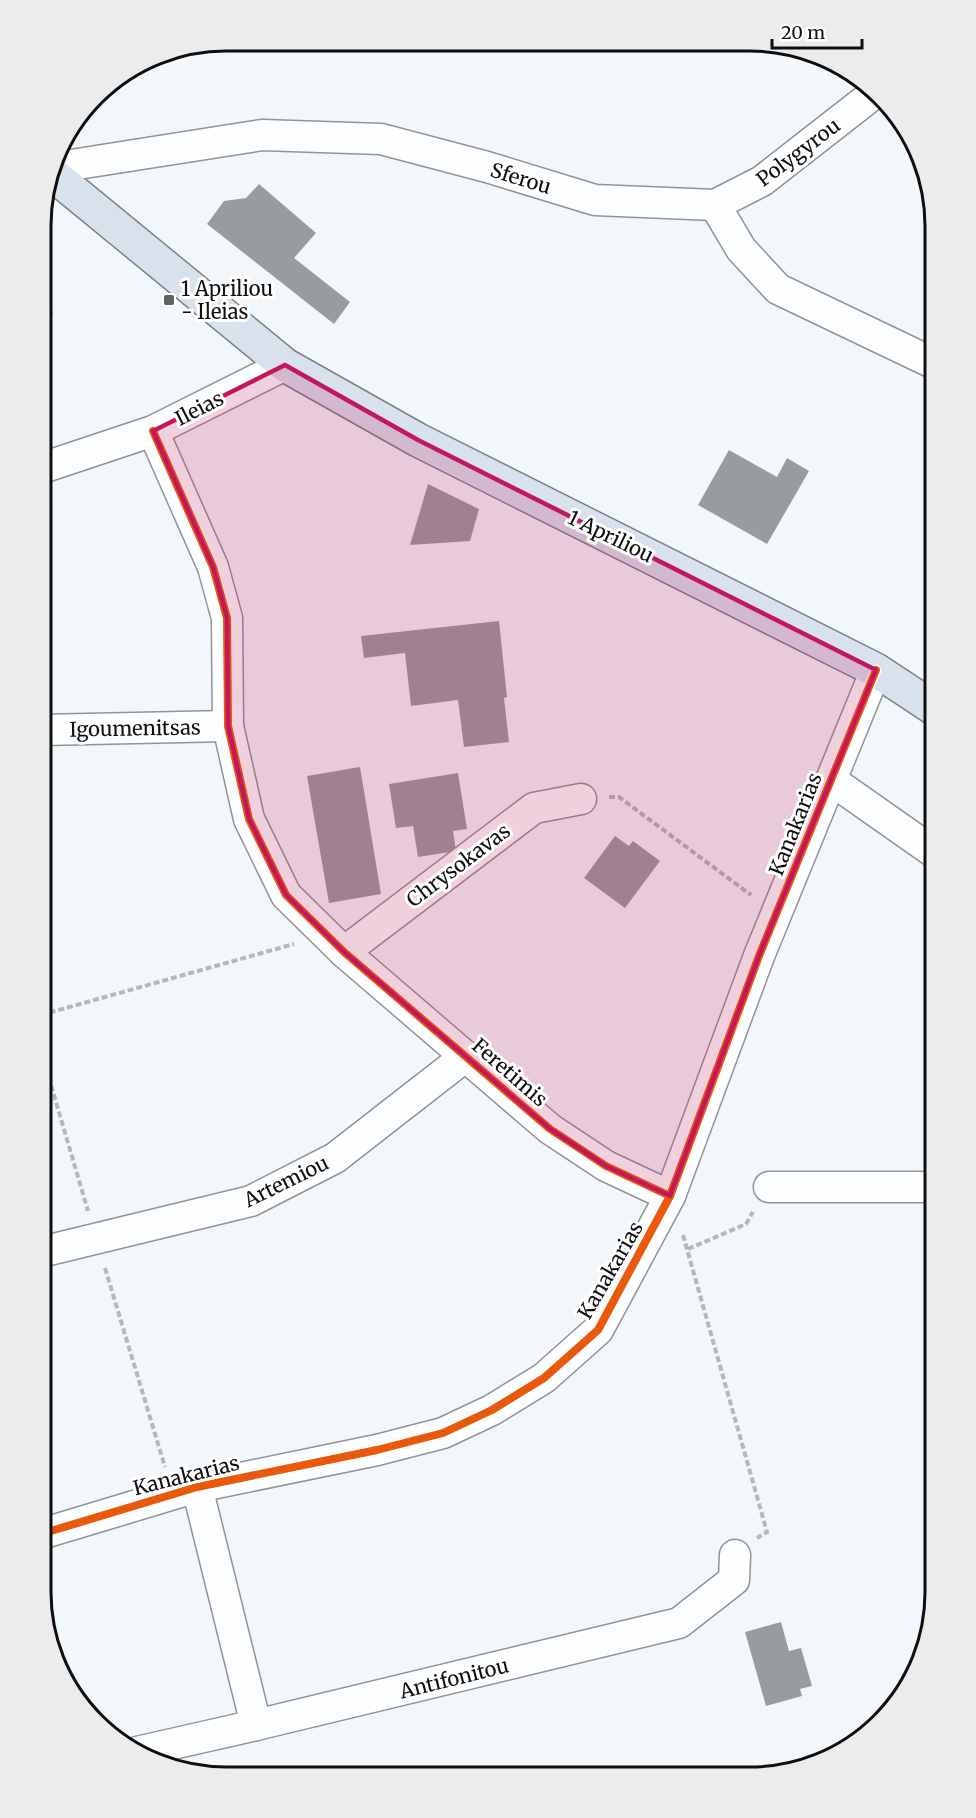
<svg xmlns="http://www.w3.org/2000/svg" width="976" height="1818" viewBox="0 0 976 1818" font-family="Merriweather,serif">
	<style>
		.building { fill: #989c9f }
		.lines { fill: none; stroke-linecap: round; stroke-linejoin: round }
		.minor-casing { stroke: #919395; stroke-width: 33 }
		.major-casing { stroke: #7e8082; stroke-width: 36 }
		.path { stroke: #b6b7b8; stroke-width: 4; stroke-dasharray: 6 3; stroke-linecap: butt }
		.minor { stroke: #fdfeff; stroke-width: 30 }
		.major { stroke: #d8e2ed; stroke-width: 33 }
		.cycleway-casing { stroke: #fff; stroke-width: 11 }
		.cycleway { stroke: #e8590c; stroke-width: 8 }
		.marked { fill: #c2185b; fill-opacity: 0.2; stroke: #c2185b; stroke-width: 4.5; stroke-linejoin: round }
		.poi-dot { fill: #5e6061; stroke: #fff; stroke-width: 2 }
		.labels { text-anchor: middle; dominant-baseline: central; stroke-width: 6; stroke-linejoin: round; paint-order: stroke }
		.street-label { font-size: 20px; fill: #0e0e0e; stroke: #fff }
		.poi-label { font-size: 20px; fill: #0e0e0e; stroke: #fff; text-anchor: start }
		.rim { fill: none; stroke: #0e0e0e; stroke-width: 3 }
	</style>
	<rect width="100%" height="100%" fill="#f2f7fc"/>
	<g class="building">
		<polygon points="259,184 316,233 294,258 350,302 334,324 207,224 224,201 246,198"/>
		<polygon points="42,271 53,314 42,317"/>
		<polygon points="729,450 777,477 787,458 809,471 767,544 698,505"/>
		<polygon points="428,484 479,509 470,541 410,545"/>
		<polygon points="499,621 507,697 504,698 509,742 464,747 458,700 411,706 405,653 364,658 361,636"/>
		<polygon points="360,767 381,894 329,903 307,776"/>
		<polygon points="458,773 467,829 453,831 456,851 418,857 413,826 396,828 389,784"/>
		<polygon points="615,836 629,846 633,841 660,861 625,908 584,878"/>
		<polygon points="781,1622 789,1651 801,1648 812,1686 800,1689 802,1696 766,1706 745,1632"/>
	</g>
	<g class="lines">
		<g class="minor-casing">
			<g id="minor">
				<polyline points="52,168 262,135 381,139 487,167 595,200 715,205"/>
				<polyline points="715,205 741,249 778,289 935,364"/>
				<polyline points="715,205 762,181 876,92"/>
				<polyline points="153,431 213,567 227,618 228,726 249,819 286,895 344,952 550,1129 606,1166 670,1196"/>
				<polyline points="42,468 153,431 285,365"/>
				<polyline points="41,730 228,726"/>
				<polyline points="831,780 935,853"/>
				<polyline points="344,952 534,808 581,799"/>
				<polyline points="769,1187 935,1187"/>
				<polyline points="41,1252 251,1201 335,1158 466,1056"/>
				<polyline points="197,1487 256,1725"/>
				<polyline points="41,1534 197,1487 377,1450 443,1433 492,1410 544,1378 598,1330 670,1196 759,956 876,670"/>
				<polyline points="137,1752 256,1725 679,1623 734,1580 735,1555"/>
			</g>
		</g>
		<g class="major-casing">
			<polyline id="major" points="51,173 285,365 418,440 876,670 935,709"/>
		</g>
		<g class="path">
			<polyline points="609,797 619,797 751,895"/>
			<polyline points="41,1015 294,944"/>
			<polyline points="41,1051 88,1211"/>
			<polyline points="683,1235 767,1532 757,1538"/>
			<polyline points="688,1249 746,1224 753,1212"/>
			<polyline points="105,1268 165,1467"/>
		</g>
		<use href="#minor" class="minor"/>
		<use href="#major" class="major"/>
		<g class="cycleway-casing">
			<g id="cycleway">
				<polyline points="153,431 213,567 227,618 228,726 249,819 286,895 344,952 550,1129 606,1166 670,1196"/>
				<polyline points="41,1534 197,1487 377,1450 443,1433 492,1410 544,1378 598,1330 670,1196 759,956 876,670"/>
			</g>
		</g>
		<use href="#cycleway" class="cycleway"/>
	</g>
	<path class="marked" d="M 285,365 L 418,440 L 876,670 L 759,956 L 670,1196 L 606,1166 L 550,1129 L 344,952 L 286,895 L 249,819 L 228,726 L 227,618 L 213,567 L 153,431 Z"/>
	<rect class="poi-dot" x="163" y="294" width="12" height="12" rx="3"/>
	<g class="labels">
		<g class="street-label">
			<text transform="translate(798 152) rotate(-37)">Polygyrou</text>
			<text transform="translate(521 178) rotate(17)">Sferou</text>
			<text transform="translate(199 408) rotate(-27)">Ileias</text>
			<text transform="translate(611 536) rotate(26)">1 Apriliou</text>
			<text transform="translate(135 728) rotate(-1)">Igoumenitsas</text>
			<text transform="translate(795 824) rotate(-68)">Kanakarias</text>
			<text transform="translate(458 865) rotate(-37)">Chrysokavas</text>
			<text transform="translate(510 1072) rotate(41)">Feretimis</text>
			<text transform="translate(286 1181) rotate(-26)">Artemiou</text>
			<text transform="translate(610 1270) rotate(-60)">Kanakarias</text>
			<text transform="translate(186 1475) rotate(-14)">Kanakarias</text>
			<text transform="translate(454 1678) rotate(-14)">Antifonitou</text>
		</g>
		<g class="poi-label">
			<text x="181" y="288">1 Apriliou<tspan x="181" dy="23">- Ileias</tspan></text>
		</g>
	</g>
	<path d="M0 0H976V1818H0ZM226 51H750A175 175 0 0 1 925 226V1592A175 175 0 0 1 750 1767H226A175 175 0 0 1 51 1592V226A175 175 0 0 1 226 51Z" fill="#ececec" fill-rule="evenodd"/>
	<path class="rim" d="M226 51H750A175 175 0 0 1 925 226V1592A175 175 0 0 1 750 1767H226A175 175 0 0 1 51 1592V226A175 175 0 0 1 226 51Z"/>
	<path d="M772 39v9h90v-9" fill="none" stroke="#0e0e0e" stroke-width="3"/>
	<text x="781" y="39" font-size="18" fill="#0e0e0e" stroke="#ffffff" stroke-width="4.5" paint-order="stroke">20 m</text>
</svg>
